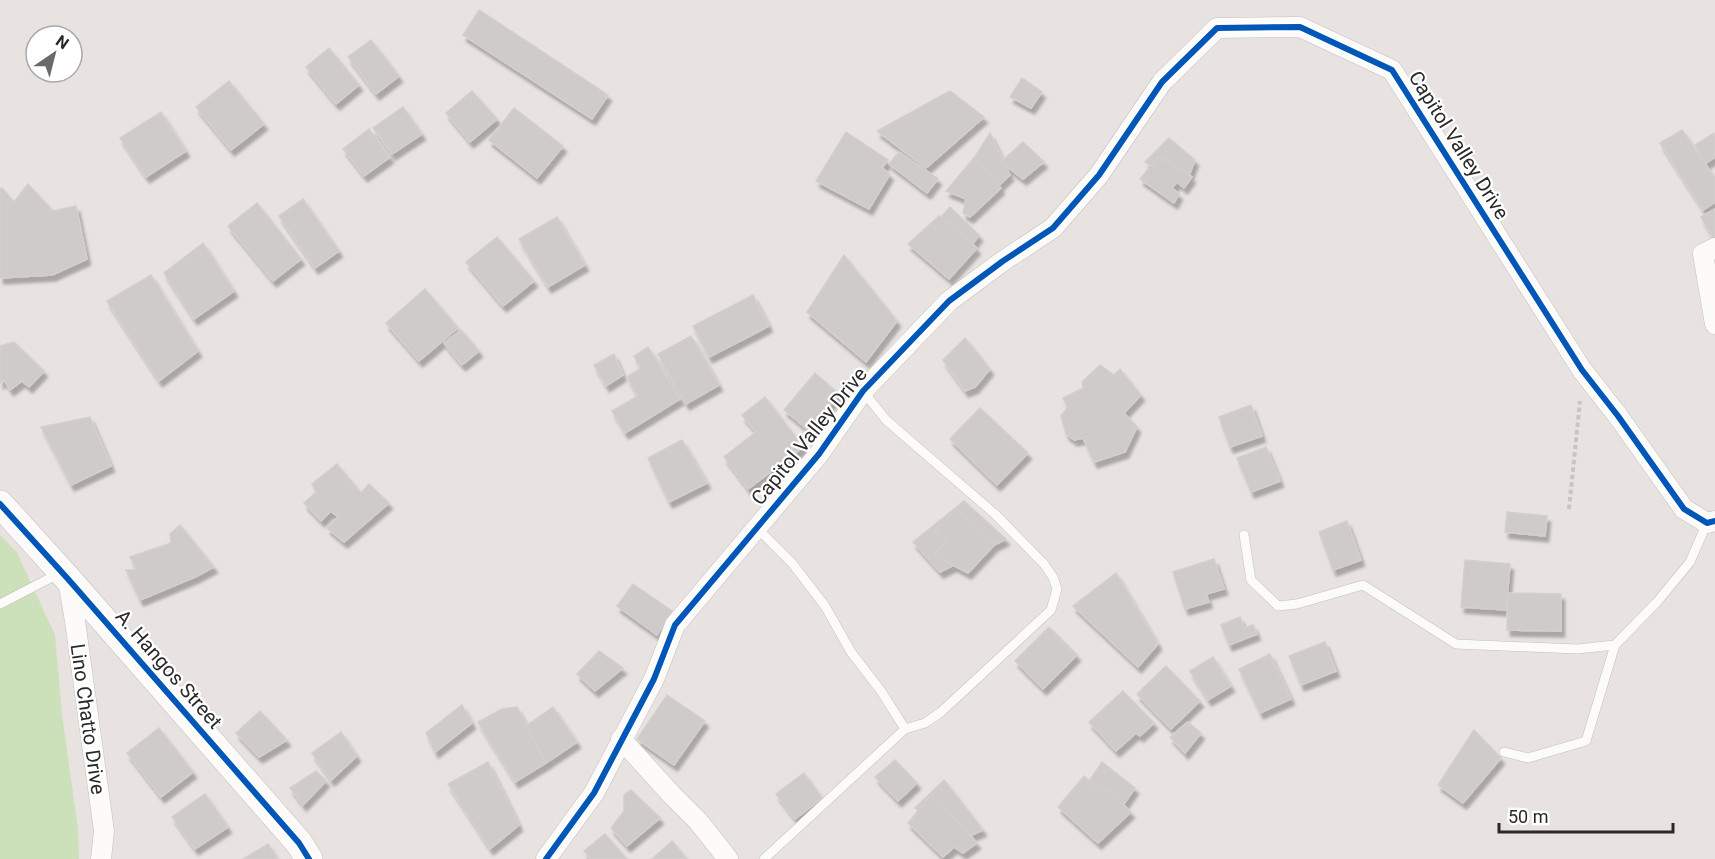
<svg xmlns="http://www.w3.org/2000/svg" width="1715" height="859" viewBox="0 0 1715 859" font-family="Roboto,sans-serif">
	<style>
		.green { fill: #cce0ba }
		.building { fill: #cecbc9; stroke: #d3cfcc; stroke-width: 1.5; filter: url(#shadow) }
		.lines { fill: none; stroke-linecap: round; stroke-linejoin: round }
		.lane-casing { stroke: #c1c0c1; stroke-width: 10 }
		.street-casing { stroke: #c1c0c1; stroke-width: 21 }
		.secondary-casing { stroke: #c1c0c1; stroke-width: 28 }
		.path { stroke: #c6c5c5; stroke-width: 4; stroke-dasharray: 4.5 3; stroke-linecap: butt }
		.lane { stroke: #fcfbfa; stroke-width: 9 }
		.street { stroke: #fcfbfa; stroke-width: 20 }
		.secondary { stroke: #fcfbfa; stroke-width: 27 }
		.cycleway-casing { stroke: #fff; stroke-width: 10 }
		.cycleway { stroke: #0057b8; stroke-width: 6 }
		.labels { text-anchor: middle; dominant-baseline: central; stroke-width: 4.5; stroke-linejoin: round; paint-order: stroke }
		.street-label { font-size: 20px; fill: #292929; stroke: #fff }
	</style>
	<defs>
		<filter id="shadow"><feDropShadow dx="3.5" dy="6" stdDeviation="1.5" flood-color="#0004"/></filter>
	</defs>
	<rect width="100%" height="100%" fill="#e8e3e0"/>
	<polygon class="green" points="0,535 17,553 55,635 62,714 78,830 79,859 0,859"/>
	<g class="building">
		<polygon points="479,10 608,95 592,119 463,35"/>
		<polygon points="371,40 399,76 376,94 348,57"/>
		<polygon points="329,48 359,85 336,104 306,67"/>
		<polygon points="1022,78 1042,92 1031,108 1010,97"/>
		<polygon points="229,81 264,124 231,150 196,107"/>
		<polygon points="472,91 497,119 470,142 446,113"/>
		<polygon points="950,91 984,117 926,168 877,131"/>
		<polygon points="403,107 422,134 392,154 373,128"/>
		<polygon points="514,108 563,146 537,178 489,140"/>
		<polygon points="161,112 186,151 146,177 120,138"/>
		<polygon points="369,129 390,157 364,176 343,149"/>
		<polygon points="1682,130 1715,178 1715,202 1703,210 1660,143"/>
		<polygon points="846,132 888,160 882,168 890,174 869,209 816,181"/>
		<polygon points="990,133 1010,175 984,199 960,180"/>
		<polygon points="1714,133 1715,157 1706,163 1695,145"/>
		<polygon points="1169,138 1195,160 1185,186 1145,162"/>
		<polygon points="1023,142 1044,162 1023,179 1001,162"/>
		<polygon points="899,152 938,179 927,193 889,164"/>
		<polygon points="1159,156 1192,177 1184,188 1177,182 1172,188 1179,194 1174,203 1140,179"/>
		<polygon points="974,158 1001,188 970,217 963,213 966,199 946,191"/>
		<polygon points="28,184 53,211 76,206 87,259 52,275 0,278 0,189 2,188 14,202"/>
		<polygon points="303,199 339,251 315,268 279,216"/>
		<polygon points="257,203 301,259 273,281 228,226"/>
		<polygon points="950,207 979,235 957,266 922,238"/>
		<polygon points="1715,209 1715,241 1701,217"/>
		<polygon points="939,216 977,248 949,279 908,244"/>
		<polygon points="557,217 585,265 548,287 519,239"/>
		<polygon points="497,237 534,281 503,306 466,262"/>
		<polygon points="203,243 234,291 194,319 164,273"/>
		<polygon points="844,255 897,321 866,362 807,312"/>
		<polygon points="151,275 198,351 159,381 107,301"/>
		<polygon points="425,289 458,328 419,361 386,323"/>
		<polygon points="753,295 769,326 709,357 693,326"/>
		<polygon points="461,330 479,351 462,365 444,343"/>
		<polygon points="691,336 719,385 686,404 658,354"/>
		<polygon points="965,338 990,369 975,387 965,391 943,360"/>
		<polygon points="14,342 44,371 29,387 22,381 10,390 4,380 0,383 0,346"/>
		<polygon points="648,347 680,399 625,433 612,411 638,396 627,377 641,368 634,356"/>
		<polygon points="614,354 623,375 606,386 594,365"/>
		<polygon points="1100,365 1114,375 1120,369 1141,395 1124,413 1137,427 1125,452 1094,462 1083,438 1074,440 1066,434 1061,416 1068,407 1063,398 1083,388 1082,382"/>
		<polygon points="815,373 839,394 808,430 784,410"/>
		<polygon points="765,397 803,447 748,489 724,457 756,432 742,415"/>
		<polygon points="1251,405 1262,436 1230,447 1219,417"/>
		<polygon points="980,408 1028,453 997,485 950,439"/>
		<polygon points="90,417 111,466 71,485 41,427"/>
		<polygon points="682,440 707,483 669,502 648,458"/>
		<polygon points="1266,447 1280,481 1251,492 1237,458"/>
		<polygon points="337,464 361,493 369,484 389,503 344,542 327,528 338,517 331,511 321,521 304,503 316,492 312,484"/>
		<polygon points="964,501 1006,539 940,572 913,542"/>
		<polygon points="957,509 995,544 968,573 934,555 947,541 935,530"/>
		<polygon points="1507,512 1547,516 1545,536 1505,532"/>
		<polygon points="1347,521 1361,560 1333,570 1319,532"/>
		<polygon points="180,525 214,567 195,577 140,600 126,570 137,570 130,557 171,543 170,534"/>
		<polygon points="1214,559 1224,589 1206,594 1209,602 1185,609 1173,572"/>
		<polygon points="1465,560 1510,564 1506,610 1461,607"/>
		<polygon points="1116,573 1158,644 1138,667 1073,606"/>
		<polygon points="633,584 672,611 657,635 617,606"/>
		<polygon points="1508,593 1561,594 1561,631 1507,630"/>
		<polygon points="1240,617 1244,628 1253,625 1257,634 1229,645 1221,625"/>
		<polygon points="1049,627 1077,655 1043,689 1015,661"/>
		<polygon points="1325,642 1336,671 1301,685 1289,656"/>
		<polygon points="599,651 623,668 595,691 577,674"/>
		<polygon points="1270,654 1291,699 1260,713 1239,669"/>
		<polygon points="1213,657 1231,686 1208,700 1190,671"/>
		<polygon points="1166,666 1200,701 1171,729 1137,694"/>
		<polygon points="1123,691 1154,723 1140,736 1136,733 1116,751 1089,722"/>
		<polygon points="667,695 705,721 674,765 637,739"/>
		<polygon points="462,705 472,723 435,752 426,733"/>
		<polygon points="517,707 546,763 515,782 478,722 502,709"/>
		<polygon points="553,707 577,742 546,763 526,726"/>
		<polygon points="260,711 287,740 259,757 236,733"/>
		<polygon points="1188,722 1201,733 1185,753 1170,737"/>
		<polygon points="159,728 193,772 161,797 127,753"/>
		<polygon points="1474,730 1501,758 1463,803 1438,785"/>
		<polygon points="341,732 357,756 331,780 312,753"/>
		<polygon points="895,760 917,783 898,801 875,777"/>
		<polygon points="488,762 519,825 490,849 448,784"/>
		<polygon points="1102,762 1135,788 1114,819 1081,793"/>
		<polygon points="316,771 326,781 303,805 290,788"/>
		<polygon points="804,773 822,798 795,819 776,794"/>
		<polygon points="1084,776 1102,793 1107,789 1131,812 1098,843 1058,807"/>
		<polygon points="944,780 983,830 961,840 915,808"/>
		<polygon points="631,790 660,818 627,846 611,828 624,811 624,795"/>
		<polygon points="205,794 228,827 195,849 172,817"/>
		<polygon points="932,794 977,843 963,853 954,847 943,857 908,823"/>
		<polygon points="605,834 627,859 591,859 584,851"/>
		<polygon points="672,841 687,859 652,859"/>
		<polygon points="268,844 277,859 243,859"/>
	</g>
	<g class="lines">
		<g class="lane-casing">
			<g id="lane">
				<polyline points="756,527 792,563 825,606 851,652 881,691 905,729 925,723 941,712 1051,610 1057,589 1053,577 1044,564 996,515 886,420 863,391"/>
				<polyline points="1244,535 1251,580 1278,606 1297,604 1363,585 1456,644 1577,649 1615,645 1657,602 1690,562 1707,523"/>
				<polyline points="0,604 60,573"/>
				<polyline points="1504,752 1528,758 1586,741 1615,645"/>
				<polyline points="764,859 905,729"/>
			</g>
		</g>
		<g class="street-casing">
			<g id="street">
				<polyline points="1715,248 1703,254 1715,324"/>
				<polyline points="68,579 75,621 104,831 101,859"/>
				<polyline points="621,739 671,794 698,821 728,859"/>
				<polyline points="546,859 594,793 654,679 675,625 819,454 863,391 949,301 1003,261 1053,228 1099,175 1162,82 1217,28 1300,27 1392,70 1582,370 1618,416 1684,509 1707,523 1715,521"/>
			</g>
		</g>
		<g class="secondary-casing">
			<polyline id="secondary" points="0,504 68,579 299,843 309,859"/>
		</g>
		<polyline class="path" points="1569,509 1580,401"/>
		<use href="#lane" class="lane"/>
		<use href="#street" class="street"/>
		<use href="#secondary" class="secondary"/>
		<g class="cycleway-casing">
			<g id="cycleway">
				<polyline points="0,504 68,579 299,843 309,859"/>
				<polyline points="546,859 594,793 654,679 675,625 819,454 863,391 949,301 1003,261 1053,228 1099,175 1162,82 1217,28 1300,27 1392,70 1582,370 1618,416 1684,509 1707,523 1715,521"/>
			</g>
		</g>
		<use href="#cycleway" class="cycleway"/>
	</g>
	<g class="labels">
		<g class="street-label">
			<text transform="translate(1459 145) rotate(58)">Capitol Valley Drive</text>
			<text transform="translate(809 436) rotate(-51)">Capitol Valley Drive</text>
			<text transform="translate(169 669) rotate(49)">A. Hangos Street</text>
			<text transform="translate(88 719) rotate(82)">Lino Chatto Drive</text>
		</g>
	</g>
	<g transform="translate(54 54) rotate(35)"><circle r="28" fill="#ffffff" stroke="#a9a9a9" stroke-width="1.5"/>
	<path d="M0-4.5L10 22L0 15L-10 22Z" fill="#6c6a69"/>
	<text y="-9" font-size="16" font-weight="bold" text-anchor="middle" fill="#292929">N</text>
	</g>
	<path d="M1499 823v9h174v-9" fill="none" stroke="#292929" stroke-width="3"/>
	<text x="1508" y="823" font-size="18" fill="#292929" stroke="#ffffff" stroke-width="4.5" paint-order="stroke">50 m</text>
</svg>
